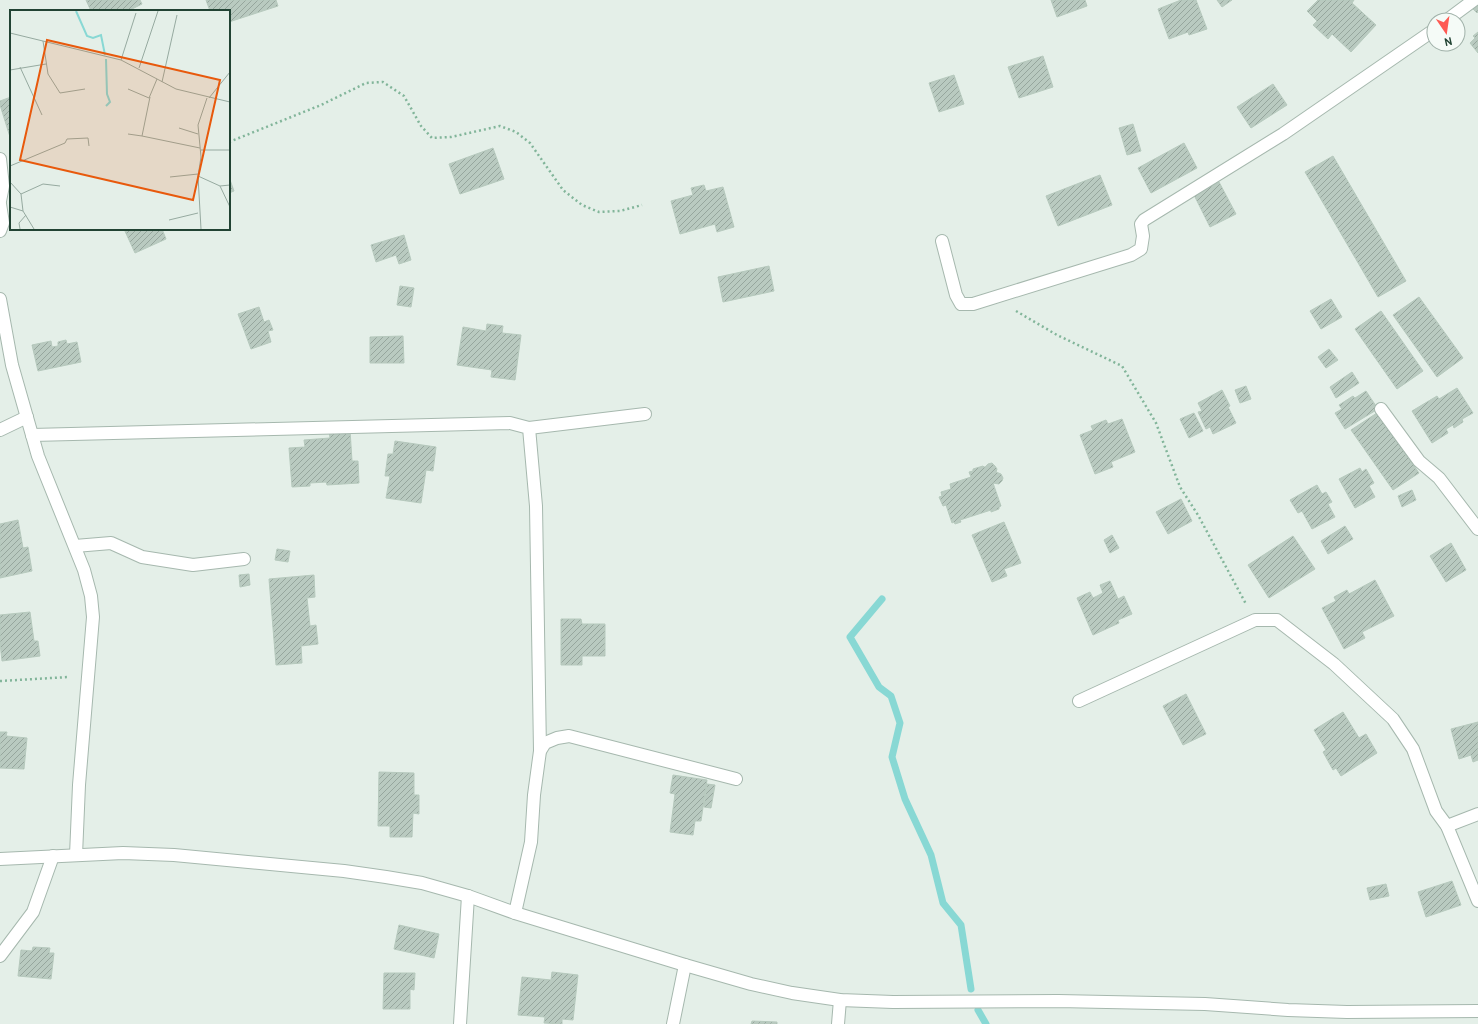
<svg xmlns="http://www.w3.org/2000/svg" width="1478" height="1024" viewBox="0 0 1478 1024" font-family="Overpass,sans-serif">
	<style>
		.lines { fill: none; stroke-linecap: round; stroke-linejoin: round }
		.stream { stroke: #88d8d4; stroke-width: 7 }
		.building { fill: url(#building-hatch); stroke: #b6c9bd }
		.minor-casing { stroke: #a6b8ae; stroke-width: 14 }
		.path { stroke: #82b59a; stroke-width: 2.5; stroke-dasharray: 2 3; stroke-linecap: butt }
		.minor { stroke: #fff; stroke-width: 12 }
		.inset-river { fill: none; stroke: #88d8d4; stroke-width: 2 }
		.inset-road { fill: none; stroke: #96aaa0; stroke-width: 1 }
		.view { fill: #e8590c; fill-opacity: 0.15; stroke: #e8590c; stroke-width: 2 }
		.inset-edge { fill: none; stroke: #214333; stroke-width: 2 }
	</style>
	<defs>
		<pattern id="building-hatch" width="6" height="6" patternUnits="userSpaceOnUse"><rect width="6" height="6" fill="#b9cac0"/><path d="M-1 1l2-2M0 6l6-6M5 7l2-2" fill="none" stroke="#96a69d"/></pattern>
	</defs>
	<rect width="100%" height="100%" fill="#e4efe8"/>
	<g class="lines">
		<g class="stream">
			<polyline points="882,599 850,637 879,687 891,696 900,723 892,757 905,799 931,855 943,903 961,925 971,989"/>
			<polyline points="978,1010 986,1024"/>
		</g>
	</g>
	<g class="building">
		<polygon points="86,0 140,0 142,4 128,11 91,11"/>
		<polygon points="206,0 276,0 278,6 229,22 229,11 210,11"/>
		<polygon points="1051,0 1085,0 1087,6 1057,17"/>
		<polygon points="1181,0 1196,0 1207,29 1189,35 1188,32 1169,39 1158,9"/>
		<polygon points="1217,0 1232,0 1222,7"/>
		<polygon points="1318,0 1354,0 1352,3 1376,25 1351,52 1332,34 1328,39 1313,25 1317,21 1307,11"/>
		<polygon points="1478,2 1478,12 1477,13 1472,8"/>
		<polygon points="1478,32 1478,53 1470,43 1475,38 1473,36"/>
		<polygon points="1043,56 1053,87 1019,98 1008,67"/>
		<polygon points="954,75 964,104 939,112 929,83"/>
		<polygon points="1273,84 1287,105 1251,128 1237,107"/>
		<polygon points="11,97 11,137 10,137 0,105 0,101"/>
		<polygon points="1133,124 1141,151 1127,155 1119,128"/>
		<polygon points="1184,143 1197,168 1151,193 1138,168"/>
		<polygon points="493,148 504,179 460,194 449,164"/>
		<polygon points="1333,156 1406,281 1378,297 1305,172"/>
		<polygon points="1100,175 1112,205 1058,226 1046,196"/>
		<polygon points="229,177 234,191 229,193"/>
		<polygon points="1219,182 1236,214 1210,227 1194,195"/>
		<polygon points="704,185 706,191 723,187 734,227 717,232 715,224 680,234 671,201 693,195 691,188"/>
		<polygon points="124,229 162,229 166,239 135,253"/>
		<polygon points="404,235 411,260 399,264 396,255 376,262 371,245"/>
		<polygon points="769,266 774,291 723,302 718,277"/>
		<polygon points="400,286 414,288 411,307 397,305"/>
		<polygon points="1419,297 1463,358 1437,377 1393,315"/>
		<polygon points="1331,299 1342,317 1321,329 1310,311"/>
		<polygon points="259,307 264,322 269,320 273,330 268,331 271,342 251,349 238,314"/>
		<polygon points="1381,311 1423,371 1397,389 1355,329"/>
		<polygon points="487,324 503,326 502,333 521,335 515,380 491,377 492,370 457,365 463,327 486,331"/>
		<polygon points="403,336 404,363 370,363 370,337"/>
		<polygon points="66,340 67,344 77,342 81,362 38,371 32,345 51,341 52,347 58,346 58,342"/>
		<polygon points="1329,349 1338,360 1326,368 1318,357"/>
		<polygon points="1352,372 1359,383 1336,398 1330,387"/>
		<polygon points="1246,386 1251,399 1240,403 1235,390"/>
		<polygon points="1457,388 1473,413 1462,419 1463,422 1454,428 1453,425 1446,429 1448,433 1432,443 1412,411 1437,396 1439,399"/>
		<polygon points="1222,390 1230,406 1228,407 1236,423 1213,434 1210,427 1206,429 1198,412 1202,411 1198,403"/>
		<polygon points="1366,391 1378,409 1345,429 1335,413 1342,409 1339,405 1353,396 1355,398"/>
		<polygon points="1194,413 1203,431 1189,438 1180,419"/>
		<polygon points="1377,413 1419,473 1393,490 1351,430"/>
		<polygon points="1122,419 1135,452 1111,462 1113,467 1095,474 1080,435 1093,430 1091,426 1106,420 1108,424"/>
		<polygon points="350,430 352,461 358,461 359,483 327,485 326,482 310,483 310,486 292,487 289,448 305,447 304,440 330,438 329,431"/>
		<polygon points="395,441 436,447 433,471 426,470 421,503 386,498 390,476 385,476 388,454 393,454"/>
		<polygon points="992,463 995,466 997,469 996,472 1001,474 1003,478 1002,481 999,484 993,483 1001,506 999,507 999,509 991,512 991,510 960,520 961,522 955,524 954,522 952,523 946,505 943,506 939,497 942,496 941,492 951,489 950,484 971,477 969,472 973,471 973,469 983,466 984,467 985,467 988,464"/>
		<polygon points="1360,468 1362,472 1366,469 1374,483 1369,486 1375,497 1355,508 1339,479"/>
		<polygon points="1317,485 1322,494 1326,492 1332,502 1328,504 1335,517 1312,529 1302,511 1298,513 1290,500"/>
		<polygon points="1412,490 1416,500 1402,507 1398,496"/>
		<polygon points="1181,499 1192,521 1168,534 1156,512"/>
		<polygon points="18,520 23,548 28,547 32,571 0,578 0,524"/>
		<polygon points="1004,522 1021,563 1004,569 1007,576 992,582 972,535"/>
		<polygon points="1345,526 1353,539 1328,554 1321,541"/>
		<polygon points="1112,535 1119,548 1110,553 1104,540"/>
		<polygon points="1293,536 1315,569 1269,598 1248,565"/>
		<polygon points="1451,543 1466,570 1446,582 1430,556"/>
		<polygon points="277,549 290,551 288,562 275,560"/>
		<polygon points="249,574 250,585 240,587 239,575"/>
		<polygon points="314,575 315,597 307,598 310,626 316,625 318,644 301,646 302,663 276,665 269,579"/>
		<polygon points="1375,580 1394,616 1362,632 1365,638 1344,649 1322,608 1336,601 1334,597 1347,590 1349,594"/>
		<polygon points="1110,581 1118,599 1124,596 1132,614 1118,620 1119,623 1093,635 1077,598 1090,592 1093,598 1103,593 1100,585"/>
		<polygon points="30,612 34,641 38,641 40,656 2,661 0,643 0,615"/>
		<polygon points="561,619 581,619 582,624 605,624 605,656 582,656 582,665 561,665"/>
		<polygon points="1186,694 1206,734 1183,745 1163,706"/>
		<polygon points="1343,712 1359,738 1366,734 1377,753 1341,776 1336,768 1333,770 1323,752 1326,750 1314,730"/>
		<polygon points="1478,722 1478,760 1473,762 1471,755 1459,759 1451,729"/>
		<polygon points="0,732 7,732 6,736 27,738 24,769 0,768"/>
		<polygon points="379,772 414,773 414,795 419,795 419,814 413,813 412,837 390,837 390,826 378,826"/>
		<polygon points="673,775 707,780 701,821 695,821 693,835 670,832 675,794 670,793"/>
		<polygon points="707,784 715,785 711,808 704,807"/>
		<polygon points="1452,881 1461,905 1426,917 1418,892"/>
		<polygon points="1386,884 1389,896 1370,900 1367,888"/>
		<polygon points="399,925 439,934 434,958 394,949"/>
		<polygon points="33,947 50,948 49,953 54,953 51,979 18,976 21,950 32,951"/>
		<polygon points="552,972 578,975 573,1020 562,1019 562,1024 544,1023 545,1017 518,1015 522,977 551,980"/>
		<polygon points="384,973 415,973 414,990 410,989 410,1009 383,1009"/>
		<polygon points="752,1021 777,1022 777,1024 751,1024"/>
	</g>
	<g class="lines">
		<g class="minor-casing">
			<g id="minor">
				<polyline points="1447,20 1474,0"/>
				<polyline points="0,159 3,186 0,201"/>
				<polyline points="0,204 3,223 0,231"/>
				<polyline points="942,241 956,295 961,304 973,304 1131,255 1141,249 1143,236 1141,224 1144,220 1283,134 1434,30"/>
				<polyline points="0,299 12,365 38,456 84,570 91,596 93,617 79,785 76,855"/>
				<polyline points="1381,409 1419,461 1439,478 1478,529"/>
				<polyline points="529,428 645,414"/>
				<polyline points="0,430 27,417"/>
				<polyline points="32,435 510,423 529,428 536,506 540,751"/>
				<polyline points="75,546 111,543 142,557 193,565 244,559"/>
				<polyline points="1079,701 1255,620 1277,620 1334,664 1393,719 1413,749 1436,811 1447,826 1478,901"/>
				<polyline points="1447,826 1478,814"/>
				<polyline points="0,859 123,853 174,855 344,871 386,877 422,883 468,896 515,913 685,965 751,984 792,993 840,1000 893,1002 1058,1001 1205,1004 1288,1010 1347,1012 1478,1011"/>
				<polyline points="515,913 531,842 534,795 540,751 545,743 557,738 569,736 736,779"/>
				<polyline points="0,956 33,912 53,856"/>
				<polyline points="460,1024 468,896"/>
				<polyline points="673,1024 685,965"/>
				<polyline points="838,1024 840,1000"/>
			</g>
		</g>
		<g class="path">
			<polyline points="229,142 321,105 366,83 383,82 404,96 421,126 432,138 451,137 500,126 516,132 530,143 563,190 582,205 599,212 620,211 642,205"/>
			<polyline points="1016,311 1057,335 1122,366 1156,423 1180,487 1198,515 1246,604"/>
			<polyline points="0,681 69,677"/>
		</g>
		<use href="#minor" class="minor"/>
	</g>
	<g transform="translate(10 10)">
		<rect width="220" height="220" fill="#e4efe8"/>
		<path class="inset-river" d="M 66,1 L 77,26 L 83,28 L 91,25 L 95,45M 96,96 L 100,92 L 97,84 L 96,49"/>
		<path class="inset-road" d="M 0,23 L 111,50 L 166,79 L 220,92M 33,31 L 38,64 L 50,83 L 75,79M 111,50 L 126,3M 10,57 L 32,105M 129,58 L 148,1M 0,60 L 36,54M 152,72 L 167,5M 118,79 L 139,88 L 147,69M 140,87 L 132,126 L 190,138M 197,88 L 188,115 L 191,147 L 188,166 L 210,176 L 220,175M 199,88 L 220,62M 169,118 L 188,124M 118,124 L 132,126M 191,140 L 220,140M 0,156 L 55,133 L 57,129 L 78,128 L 79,136M 188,166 L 191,219M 160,167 L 188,164M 0,172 L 11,184 L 13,201M 210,176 L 220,197M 11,184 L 33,174 L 50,176M 0,197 L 13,201 L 24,219M 159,210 L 188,203M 10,219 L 9,213 L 16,205"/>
		<path class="view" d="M 37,30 L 210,70 L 183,190 L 10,150 Z"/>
		<rect width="220" height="220" class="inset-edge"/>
	</g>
	<g transform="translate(1446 32) rotate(167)"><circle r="19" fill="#f5fbf7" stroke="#a0b1a9"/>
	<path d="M0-3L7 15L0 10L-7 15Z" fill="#fe5a53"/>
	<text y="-6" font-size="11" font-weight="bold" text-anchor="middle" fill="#214333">N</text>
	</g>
</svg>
